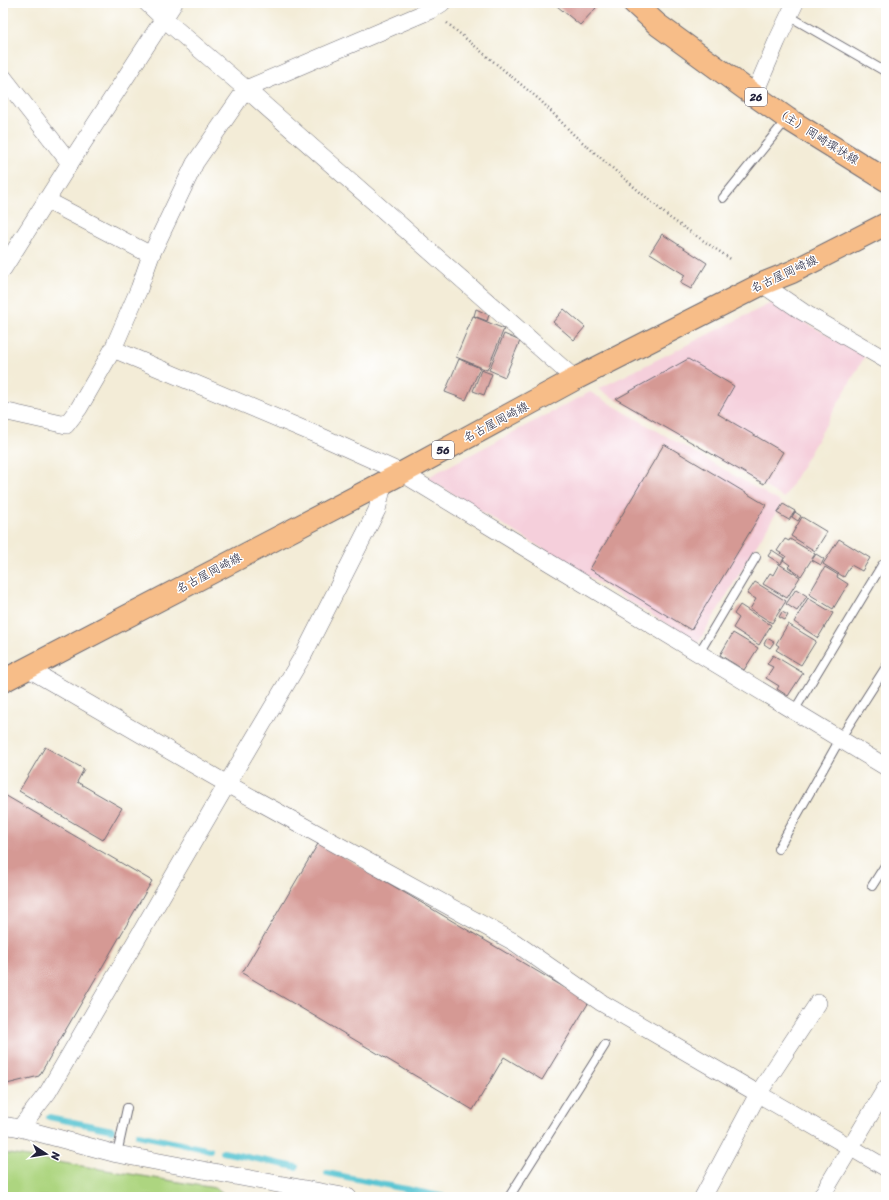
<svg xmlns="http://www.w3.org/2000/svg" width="889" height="1200" viewBox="0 0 889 1200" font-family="Sriracha,'Klee One',sans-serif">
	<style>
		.built { fill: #f5cfdb }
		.green { fill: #add580; stroke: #687c5e }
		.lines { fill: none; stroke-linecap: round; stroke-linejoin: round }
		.stream { stroke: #58c4d2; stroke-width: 6 }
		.building { fill: #d59994 }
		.lane-casing { stroke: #6b6972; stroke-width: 10 }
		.street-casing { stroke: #6b6972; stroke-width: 18 }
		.primary-casing { stroke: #6b6972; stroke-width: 24 }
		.path { stroke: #6b6972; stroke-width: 2.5; stroke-dasharray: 1 3; stroke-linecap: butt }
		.lane { stroke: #fff; stroke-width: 8 }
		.street { stroke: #fff; stroke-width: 17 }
		.primary { stroke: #f7bd88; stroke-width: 22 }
		.labels { text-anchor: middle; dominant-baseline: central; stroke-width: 3; stroke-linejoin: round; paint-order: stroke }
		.shield { fill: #fff; stroke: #646476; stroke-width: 1 }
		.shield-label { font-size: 11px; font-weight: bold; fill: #22223b }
		.street-label { font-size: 12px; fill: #22223b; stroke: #fff }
	</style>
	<rect width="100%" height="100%" fill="#fff"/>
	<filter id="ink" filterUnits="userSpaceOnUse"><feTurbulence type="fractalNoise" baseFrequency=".025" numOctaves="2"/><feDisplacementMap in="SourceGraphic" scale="8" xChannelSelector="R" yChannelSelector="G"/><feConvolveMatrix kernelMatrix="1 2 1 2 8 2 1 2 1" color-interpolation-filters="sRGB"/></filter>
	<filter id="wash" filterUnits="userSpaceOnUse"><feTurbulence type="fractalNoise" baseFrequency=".012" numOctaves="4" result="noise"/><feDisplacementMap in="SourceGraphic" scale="16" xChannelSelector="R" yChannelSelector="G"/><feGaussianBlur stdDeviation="0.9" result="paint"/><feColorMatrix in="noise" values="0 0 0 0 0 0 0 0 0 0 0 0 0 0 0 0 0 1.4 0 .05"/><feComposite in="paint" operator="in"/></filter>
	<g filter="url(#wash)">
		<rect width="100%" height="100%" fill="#f3ecd7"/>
		<g class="built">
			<polygon points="771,303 865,356 784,498 598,389"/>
			<polygon points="590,392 782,503 698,643 426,478"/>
		</g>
		<polygon class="green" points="3,1153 215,1188 227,1197 3,1197"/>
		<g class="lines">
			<g class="stream">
				<polyline points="49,1117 112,1130"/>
				<polyline points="138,1135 210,1150"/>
				<polyline points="223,1152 296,1167"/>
				<polyline points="327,1173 445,1197"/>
			</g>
		</g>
		<g id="blocks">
			<g class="building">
				<polygon points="561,3 590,3 596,8 580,25 557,6"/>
				<polygon points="662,234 707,263 691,289 680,283 685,275 650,253"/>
				<polygon points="476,309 489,315 487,321 474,316"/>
				<polygon points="564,309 585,327 574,340 553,322"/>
				<polygon points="473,316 504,329 487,370 456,357"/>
				<polygon points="504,334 520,341 505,377 489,370"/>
				<polygon points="459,359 480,368 466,400 445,392"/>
				<polygon points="688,359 734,386 718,414 783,452 764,484 616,399"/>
				<polygon points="481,370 492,374 484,395 473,391"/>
				<polygon points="664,444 766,505 691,630 590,569"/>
				<polygon points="783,504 795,511 789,520 777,513"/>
				<polygon points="795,512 801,516 798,521 792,517"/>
				<polygon points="802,517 827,532 815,551 791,536"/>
				<polygon points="785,539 789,541 790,539 815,554 801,576 788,567 790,565 783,560 786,556 777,551"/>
				<polygon points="839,539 870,558 862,571 851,565 844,577 823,564"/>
				<polygon points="772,550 784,558 781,564 768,556"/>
				<polygon points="816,554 824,559 821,565 812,560"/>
				<polygon points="779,564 800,577 787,598 763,584 770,573 773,575"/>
				<polygon points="825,567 838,575 837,577 848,584 833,609 809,594"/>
				<polygon points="755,582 786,601 772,623 750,609 756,599 747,594"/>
				<polygon points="796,589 807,596 797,611 786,604"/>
				<polygon points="808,598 833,613 818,638 794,622"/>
				<polygon points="740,605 771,625 759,645 733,628 739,618 734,614"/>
				<polygon points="782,612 788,615 785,620 779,617"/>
				<polygon points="788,624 816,641 801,665 776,650 779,646 776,644"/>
				<polygon points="733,633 758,648 744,670 720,655"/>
				<polygon points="767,638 774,642 770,648 764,644"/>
				<polygon points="773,655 803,673 788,696 777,689 779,686 766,678 773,667 767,664"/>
				<polygon points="45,747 84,769 77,782 122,808 103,840 19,791"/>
				<polygon points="3,794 152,881 39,1076 3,1085 3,853 5,849 3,848"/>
				<polygon points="319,842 589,1002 542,1080 504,1057 473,1110 242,973"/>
			</g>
		</g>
	</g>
	<g filter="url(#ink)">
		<use href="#blocks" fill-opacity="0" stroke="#6b6972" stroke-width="1"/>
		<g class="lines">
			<g class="lane-casing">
				<g id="lane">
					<polyline points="789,16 886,72"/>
					<polyline points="723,198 787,119"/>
					<polyline points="699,653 756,557"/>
					<polyline points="794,711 882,565"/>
					<polyline points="778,849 840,739 886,667"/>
					<polyline points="872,886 886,864"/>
					<polyline points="117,1154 127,1108"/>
					<polyline points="509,1197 605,1045"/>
				</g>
			</g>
			<g class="street-casing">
				<g id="street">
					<polyline points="147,3 163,18 246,89 575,379"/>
					<polyline points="3,77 70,163"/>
					<polyline points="754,95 777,41 795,3"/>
					<polyline points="46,200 151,255"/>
					<polyline points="3,269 70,163 174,3"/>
					<polyline points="762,284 803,312 886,360"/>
					<polyline points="113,349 322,437 402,473 886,767"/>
					<polyline points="3,411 66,425 79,408 113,349 139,289 151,255 195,163 246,89 431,10 442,3"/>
					<polyline points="27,668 227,784 514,942 602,1003 886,1168"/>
					<polyline points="3,1125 20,1128 117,1154 348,1197"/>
					<polyline points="20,1128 48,1092 227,784 304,654 377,510 384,481"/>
					<polyline points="703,1197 758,1094 818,1003"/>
					<polyline points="821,1197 886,1088"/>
				</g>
			</g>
			<g class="primary-casing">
				<g id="primary">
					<polyline points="634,3 658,25 754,95 788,119 886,180"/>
					<polyline points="3,681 402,473 575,379 762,284 792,272 886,224"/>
				</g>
			</g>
			<polyline class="path" points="447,23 541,101 573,134 670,218 732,260"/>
			<use href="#lane" class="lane"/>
			<use href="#street" class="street"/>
			<use href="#primary" class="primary"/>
		</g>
	</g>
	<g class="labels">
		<g class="shield">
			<rect x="745" y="88" width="22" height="18" rx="3"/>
			<rect x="432" y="441" width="22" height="18" rx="3"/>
		</g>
		<g class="shield-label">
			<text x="756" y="97">26</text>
			<text x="443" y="450">56</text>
		</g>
		<g class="street-label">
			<text transform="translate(817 136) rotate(32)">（主）岡崎環状線</text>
			<text transform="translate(784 274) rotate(-25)">名古屋岡崎線</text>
			<text transform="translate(496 422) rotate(-28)">名古屋岡崎線</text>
			<text transform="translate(209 573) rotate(-28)">名古屋岡崎線</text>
		</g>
	</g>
	<rect width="889" height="1200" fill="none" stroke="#fff" stroke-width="16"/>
	<g transform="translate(46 1154) rotate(102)" stroke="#ffffff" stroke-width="3" paint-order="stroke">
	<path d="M0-3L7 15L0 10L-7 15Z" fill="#22223b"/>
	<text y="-6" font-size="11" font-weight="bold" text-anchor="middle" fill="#22223b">N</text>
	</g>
</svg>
